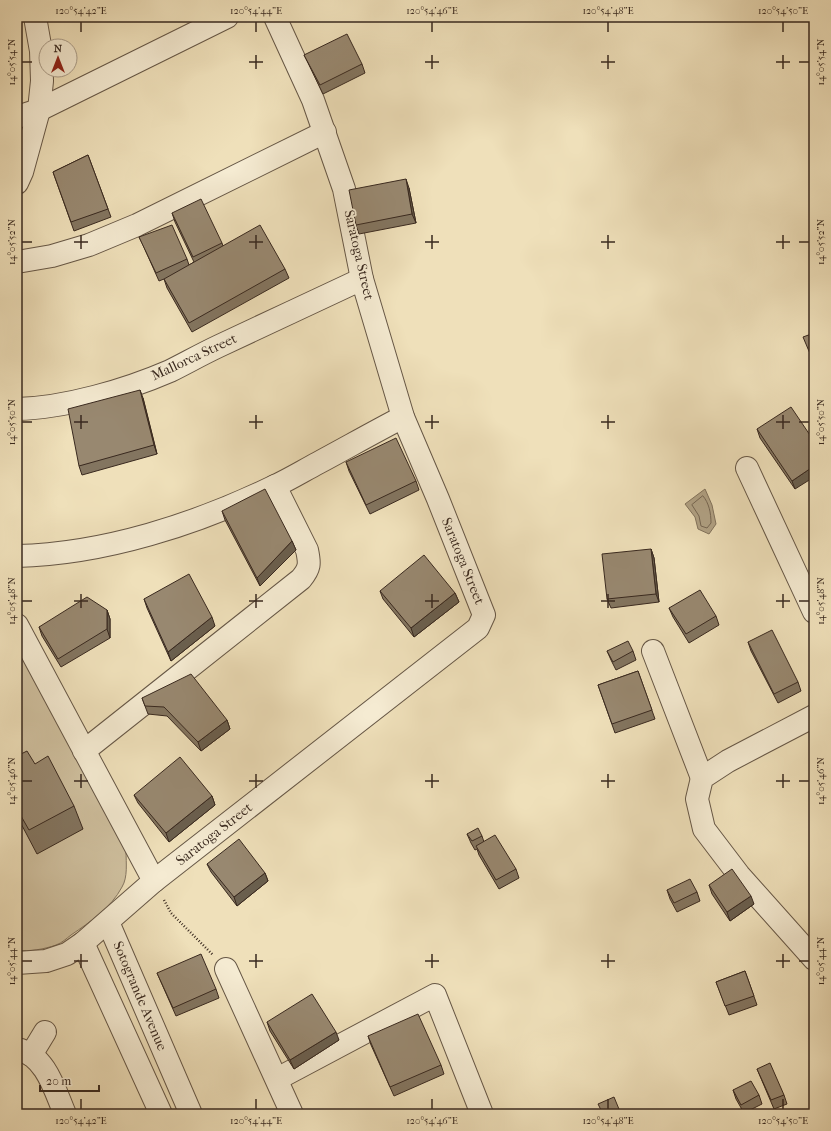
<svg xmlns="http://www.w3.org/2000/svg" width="831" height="1131" viewBox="0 0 831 1131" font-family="'IM FELL French Canon',serif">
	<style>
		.green { fill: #d0c1a0; stroke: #847560 }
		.water { fill: #b1a285; stroke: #81725c }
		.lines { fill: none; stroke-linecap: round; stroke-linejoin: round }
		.shore { stroke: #756652; stroke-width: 1 }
		.minor-casing { stroke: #665746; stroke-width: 24 }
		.path { stroke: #39291f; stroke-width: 2.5; stroke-dasharray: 1 2; stroke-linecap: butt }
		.minor { stroke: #f5ebd2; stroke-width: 22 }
		.wall { fill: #837560; stroke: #39291f }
		.shaded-wall { fill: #6a5f4e; stroke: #39291f }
		.building { fill: #988870; stroke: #39291f }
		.ticks { fill: none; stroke: #39291f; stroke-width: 1.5 }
		.labels { text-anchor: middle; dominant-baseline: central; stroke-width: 3.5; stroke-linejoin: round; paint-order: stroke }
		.street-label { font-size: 14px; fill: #39291f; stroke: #f5ebd2 }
		.neatline { fill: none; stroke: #39291f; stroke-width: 1.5 }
		.ticks-label { font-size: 10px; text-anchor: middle; fill: #39291f }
	</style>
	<rect width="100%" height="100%" fill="#efe0ba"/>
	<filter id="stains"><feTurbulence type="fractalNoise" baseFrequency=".005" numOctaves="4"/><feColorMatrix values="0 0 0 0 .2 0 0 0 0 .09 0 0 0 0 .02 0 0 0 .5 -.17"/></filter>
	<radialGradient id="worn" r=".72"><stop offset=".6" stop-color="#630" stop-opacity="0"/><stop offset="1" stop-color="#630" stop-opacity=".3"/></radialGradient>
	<path class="green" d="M 17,647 L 126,851 C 126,863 128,877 122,887 C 111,908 90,922 71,935 C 67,938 62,943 56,945 C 45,949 29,952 17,950 Z"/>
	<polygon class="water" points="705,489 712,505 716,524 709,534 698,529 695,517 685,504"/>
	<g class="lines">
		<path class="shore" d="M 703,496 C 709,503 711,513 711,523 L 707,528 L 701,526 L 699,516 L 692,505 Z"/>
		<g class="minor-casing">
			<g id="minor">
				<polyline points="17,117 39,110 227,17"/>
				<polyline points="17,183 22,172 39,110 42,81 41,51 35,17"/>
				<polyline points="17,262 52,256 89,245 137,225 325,132"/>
				<path d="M 17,409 C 65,408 126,390 170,371 C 186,363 202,354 219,346 C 267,324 314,301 362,279"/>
				<polyline points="747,468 814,612"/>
				<path d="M 17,556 C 104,554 197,524 275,486 C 290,479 303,471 318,463 C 346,448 374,432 403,417"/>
				<polyline points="17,625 154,881"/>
				<polyline points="653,651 702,778"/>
				<polyline points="814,716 728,761 702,778 697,799 704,829 739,875 814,959"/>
				<path d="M 84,751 L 301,579 C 310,568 310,564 307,550 L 275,486"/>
				<polyline points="108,922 191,1114"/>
				<polyline points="83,943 161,1114"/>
				<polyline points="17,963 46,961 67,954 83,943 154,881 478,628 484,615 438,499 403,417 362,279 344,189 313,100 275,17"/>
				<polyline points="226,969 292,1114"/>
				<path d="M 17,1049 C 46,1055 55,1091 65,1114"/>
				<polyline points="31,1055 45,1032"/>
				<polyline points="277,1079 435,995 482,1114"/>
			</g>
		</g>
		<polyline class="path" points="164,900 171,913 213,955"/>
		<use href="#minor" class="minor"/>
	</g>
	<g class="wall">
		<polygon points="304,55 362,64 365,73 323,94 308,63"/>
		<polygon points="88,155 111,217 74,231 53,172"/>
		<polygon points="409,188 416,223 359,234 356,225"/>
		<polygon points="172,213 222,243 223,246 285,269 289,278 192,332 167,288 164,279 159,281 143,245 139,237 187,259 189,265 194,262 175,222"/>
		<polygon points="143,398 157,454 82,475 79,466"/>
		<polygon points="757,429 814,441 795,489 760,438"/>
		<polygon points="346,462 416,481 419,490 370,514 349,471"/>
		<polygon points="222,511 292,541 296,550 260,586 225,520"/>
		<polygon points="651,549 654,558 659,602 611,608 607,599"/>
		<polygon points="380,591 455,593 459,602 414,637 383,599"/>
		<polygon points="144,599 215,626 171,661 147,608"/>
		<polygon points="669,608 716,616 719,625 689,643 673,617"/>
		<polygon points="107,610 110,619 110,638 61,667 42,636 39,627"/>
		<polygon points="748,642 798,682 801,691 778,703 751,651"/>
		<polygon points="607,651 633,651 636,660 616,670 611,660"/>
		<polygon points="638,671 655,719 615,733 598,685"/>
		<polygon points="142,698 227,720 230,729 201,751 167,716 148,714"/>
		<polygon points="17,756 35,764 74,806 83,829 37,854 17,816"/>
		<polygon points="134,795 212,796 215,805 169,842 138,803"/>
		<polygon points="467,834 482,836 484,842 516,869 519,878 499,889 479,855 477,849 475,850 471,843"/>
		<polygon points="207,864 265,873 268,881 237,906 211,872"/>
		<polygon points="709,885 754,904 730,921 712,894"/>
		<polygon points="667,890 697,892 700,901 677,912 670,899"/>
		<polygon points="745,971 757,1005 729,1015 716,982"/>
		<polygon points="157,973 216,989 219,998 176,1016"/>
		<polygon points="267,1022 339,1040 294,1069 270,1031"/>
		<polygon points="368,1036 441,1065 444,1074 394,1096 371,1045"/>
		<polygon points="757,1069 784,1095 787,1104 774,1109"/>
		<polygon points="733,1090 759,1095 762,1104 744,1113 736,1099"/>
	</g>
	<g class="shaded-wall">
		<polygon points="406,179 409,188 416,223 412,214"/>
		<polygon points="140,390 143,398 157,454 154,445"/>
		<polygon points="814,466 814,477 795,489 792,481"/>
		<polygon points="292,541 296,550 260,586 257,578"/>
		<polygon points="651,549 654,558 659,602 656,594"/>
		<polygon points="455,593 459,602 414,637 411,628"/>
		<polygon points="107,610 110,619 110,638 107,629"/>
		<polygon points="212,617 215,626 171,661 168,652"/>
		<polygon points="227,720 230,729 201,751 198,742"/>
		<polygon points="212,796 215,805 169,842 166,833"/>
		<polygon points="265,873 268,881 237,906 234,897"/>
		<polygon points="751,896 754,904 730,921 727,912"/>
		<polygon points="336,1032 339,1040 294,1069 290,1060"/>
	</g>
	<g class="building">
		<polygon points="347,34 362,64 320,85 304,55"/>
		<polygon points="88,155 108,209 71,222 53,172"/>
		<polygon points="406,179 412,214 356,225 349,190"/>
		<polygon points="201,199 222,243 193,257 172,213"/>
		<polygon points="172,225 187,259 156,273 139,237"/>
		<polygon points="260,225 285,269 189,323 164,279"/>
		<polygon points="814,333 814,363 803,337"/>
		<polygon points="140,390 154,445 79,466 68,409"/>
		<polygon points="791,407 814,441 814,466 792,481 757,429"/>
		<polygon points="396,438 416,481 366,505 346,462"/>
		<polygon points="265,489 292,541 257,578 222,511"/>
		<polygon points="651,549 656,594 607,599 602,554"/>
		<polygon points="424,555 455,593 411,628 380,591"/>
		<polygon points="189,574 212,617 168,652 144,599"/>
		<polygon points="700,590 716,616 686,634 669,608"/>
		<polygon points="87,597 107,610 107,629 58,659 39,627"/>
		<polygon points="772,630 798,682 774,694 748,642"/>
		<polygon points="628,641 633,651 613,662 607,651"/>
		<polygon points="638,671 652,710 612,724 598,685"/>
		<polygon points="191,674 227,720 198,742 164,707 145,706 142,698"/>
		<polygon points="27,751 35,764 48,756 74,806 29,830 17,809 17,756"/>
		<polygon points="180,757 212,796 166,833 134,795"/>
		<polygon points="478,828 482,836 472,841 467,834"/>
		<polygon points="495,835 516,869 496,880 476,846"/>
		<polygon points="239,839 265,873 234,897 207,864"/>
		<polygon points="732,869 751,896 727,912 709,885"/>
		<polygon points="690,879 697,892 674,903 667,890"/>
		<polygon points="201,954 216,989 173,1008 157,973"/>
		<polygon points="745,971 754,996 725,1006 716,982"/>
		<polygon points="312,994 336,1032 290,1060 267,1022"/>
		<polygon points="418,1014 441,1065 390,1087 368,1036"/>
		<polygon points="770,1063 784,1095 771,1100 757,1069"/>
		<polygon points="751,1081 759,1095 741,1105 733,1090"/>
		<polygon points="614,1097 621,1114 603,1114 598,1104"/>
		<polygon points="785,1111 787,1114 780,1114"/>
	</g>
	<path class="ticks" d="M 81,22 L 81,32M 256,22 L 256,32M 432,22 L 432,32M 608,22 L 608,32M 783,22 L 783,32M 256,55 L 256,69M 432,55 L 432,69M 608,55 L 608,69M 783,55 L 783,69M 22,62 L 32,62M 249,62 L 263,62M 425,62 L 439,62M 601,62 L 615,62M 776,62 L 790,62M 799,62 L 809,62M 81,235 L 81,249M 256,235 L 256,249M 432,235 L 432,249M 608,235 L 608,249M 783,235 L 783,249M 22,242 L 32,242M 74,242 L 88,242M 249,242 L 263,242M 425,242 L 439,242M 601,242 L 615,242M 776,242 L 790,242M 799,242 L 809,242M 81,415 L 81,429M 256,415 L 256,429M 432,415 L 432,429M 608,415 L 608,429M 783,415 L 783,429M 22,422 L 32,422M 74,422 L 88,422M 249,422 L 263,422M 425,422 L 439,422M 601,422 L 615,422M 776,422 L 790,422M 799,422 L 809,422M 81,594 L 81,608M 256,594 L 256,608M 432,594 L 432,608M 608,594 L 608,608M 783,594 L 783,608M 22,601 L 32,601M 74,601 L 88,601M 249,601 L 263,601M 425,601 L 439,601M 601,601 L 615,601M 776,601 L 790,601M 799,601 L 809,601M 81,774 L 81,788M 256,774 L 256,788M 432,774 L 432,788M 608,774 L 608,788M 783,774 L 783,788M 22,781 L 32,781M 74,781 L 88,781M 249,781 L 263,781M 425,781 L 439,781M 601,781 L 615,781M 776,781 L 790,781M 799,781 L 809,781M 81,954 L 81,968M 256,954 L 256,968M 432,954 L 432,968M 608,954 L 608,968M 783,954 L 783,968M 22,961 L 32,961M 74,961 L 88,961M 249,961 L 263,961M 425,961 L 439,961M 601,961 L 615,961M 776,961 L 790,961M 799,961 L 809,961M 81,1099 L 81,1109M 256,1099 L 256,1109M 432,1099 L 432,1109M 608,1099 L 608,1109M 783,1099 L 783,1109"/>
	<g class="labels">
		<g class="street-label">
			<text transform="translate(359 255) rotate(77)">Saratoga Street</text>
			<text transform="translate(194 357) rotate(-25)">Mallorca Street</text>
			<text transform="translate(463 561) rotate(68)">Saratoga Street</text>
			<text transform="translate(214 834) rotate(-38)">Saratoga Street</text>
			<text transform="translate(140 996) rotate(67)">Sotogrande Avenue</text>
		</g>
	</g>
	<rect width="831" height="1131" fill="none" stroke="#efe0ba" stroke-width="44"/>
	<g transform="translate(58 58)"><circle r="19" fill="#f5ebd2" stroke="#aa9d8a"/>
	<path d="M0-3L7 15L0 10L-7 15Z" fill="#8f2418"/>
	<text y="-6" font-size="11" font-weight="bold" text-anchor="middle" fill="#39291f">N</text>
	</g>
	<path d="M40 1085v6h59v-6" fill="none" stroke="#39291f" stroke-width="2"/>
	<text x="46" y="1085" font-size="12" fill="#39291f" stroke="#f5ebd2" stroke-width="3" paint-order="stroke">20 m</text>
	<rect x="22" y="22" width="787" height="1087" class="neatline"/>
	<g class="ticks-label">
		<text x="81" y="14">120°54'42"E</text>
		<text x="256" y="14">120°54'44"E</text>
		<text x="432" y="14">120°54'46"E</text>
		<text x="608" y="14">120°54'48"E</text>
		<text x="783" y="14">120°54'50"E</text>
		<text transform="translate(11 62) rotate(-90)" y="4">14°05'54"N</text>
		<text transform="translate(820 62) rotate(-90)" y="4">14°05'54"N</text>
		<text transform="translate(11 242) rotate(-90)" y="4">14°05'52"N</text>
		<text transform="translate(820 242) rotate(-90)" y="4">14°05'52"N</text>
		<text transform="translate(11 422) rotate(-90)" y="4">14°05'50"N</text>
		<text transform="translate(820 422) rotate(-90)" y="4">14°05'50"N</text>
		<text transform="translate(11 601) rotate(-90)" y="4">14°05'48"N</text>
		<text transform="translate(820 601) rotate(-90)" y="4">14°05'48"N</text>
		<text transform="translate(11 781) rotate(-90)" y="4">14°05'46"N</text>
		<text transform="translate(820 781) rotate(-90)" y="4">14°05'46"N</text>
		<text transform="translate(11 961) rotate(-90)" y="4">14°05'44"N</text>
		<text transform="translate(820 961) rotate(-90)" y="4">14°05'44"N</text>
		<text x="81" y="1124">120°54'42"E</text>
		<text x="256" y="1124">120°54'44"E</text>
		<text x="432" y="1124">120°54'46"E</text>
		<text x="608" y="1124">120°54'48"E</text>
		<text x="783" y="1124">120°54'50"E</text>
	</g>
	<rect width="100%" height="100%" filter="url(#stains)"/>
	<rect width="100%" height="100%" fill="url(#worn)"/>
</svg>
